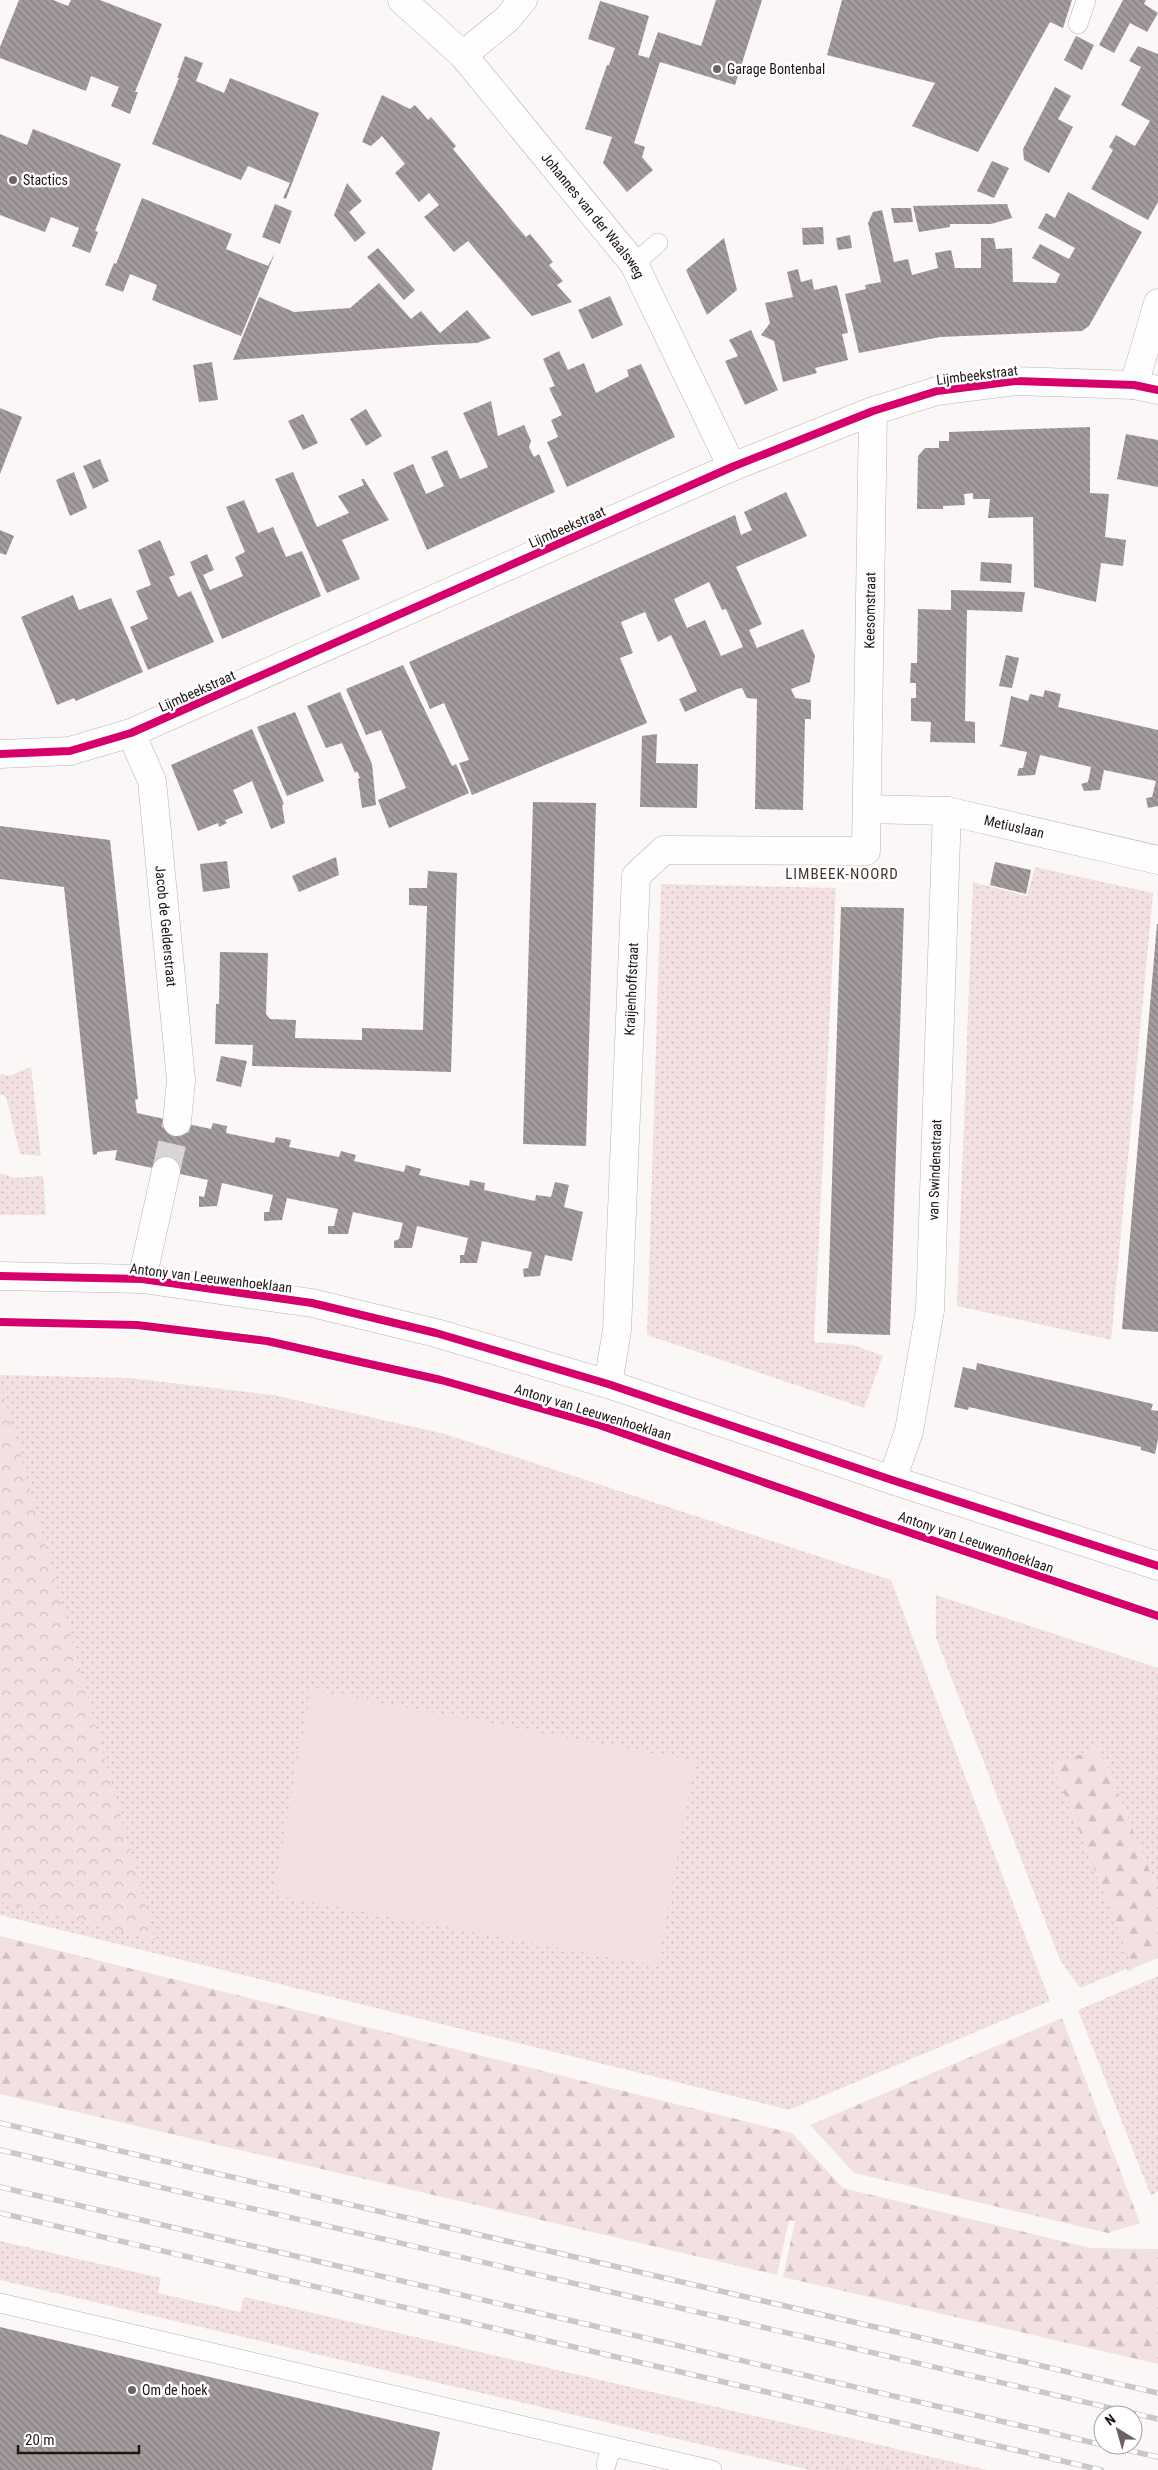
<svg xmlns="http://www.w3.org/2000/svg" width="1158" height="2470" viewBox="0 0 1158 2470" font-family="'Roboto Condensed',sans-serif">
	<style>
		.grass { fill: url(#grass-dots) }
		.forest { fill: url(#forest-firs) }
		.park { fill: url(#park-crowns) }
		.pitch { fill: #f3e1e1 }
		.building { fill: url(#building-back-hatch); fill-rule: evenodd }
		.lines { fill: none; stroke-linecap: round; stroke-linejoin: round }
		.minor-tunnel { stroke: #dad5d5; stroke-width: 28; stroke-dasharray: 28 14; stroke-linecap: butt }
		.service-casing { stroke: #bbb2b2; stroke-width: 20 }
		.minor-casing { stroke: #bbb2b2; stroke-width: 29 }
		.tertiary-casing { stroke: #bbb2b2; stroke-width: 29 }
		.service { stroke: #fefefe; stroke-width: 19 }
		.minor { stroke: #fefefe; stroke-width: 28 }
		.tertiary { stroke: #fefefe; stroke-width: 28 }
		.rail-casing { stroke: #c9c7c7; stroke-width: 5.5 }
		.rail { stroke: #fff; stroke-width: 4; stroke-dasharray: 11; stroke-linecap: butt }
		.cycleway-casing { stroke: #fff; stroke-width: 11 }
		.cycleway { stroke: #d6006c; stroke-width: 8 }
		.poi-dot { fill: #6d6363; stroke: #fff; stroke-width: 2 }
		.labels { text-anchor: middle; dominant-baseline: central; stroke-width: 5; stroke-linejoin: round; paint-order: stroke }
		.poi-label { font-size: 14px; fill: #211414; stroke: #fff; text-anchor: start }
		.street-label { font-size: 14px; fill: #211414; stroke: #fff }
		.neighbourhood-label { font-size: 15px; letter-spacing: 1px; fill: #4d3131; stroke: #fff }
	</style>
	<defs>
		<pattern id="grass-dots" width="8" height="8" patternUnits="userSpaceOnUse" patternTransform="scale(1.25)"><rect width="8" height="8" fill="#f3e1e1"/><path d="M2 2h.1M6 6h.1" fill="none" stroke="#d0c0c0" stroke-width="1.8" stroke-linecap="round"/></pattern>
		<pattern id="forest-firs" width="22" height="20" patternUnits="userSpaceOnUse" patternTransform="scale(1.25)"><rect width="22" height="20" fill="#f3e1e1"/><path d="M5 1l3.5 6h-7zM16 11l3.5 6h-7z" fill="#d0c0c0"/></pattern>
		<pattern id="park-crowns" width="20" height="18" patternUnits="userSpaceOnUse" patternTransform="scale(1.25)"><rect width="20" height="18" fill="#f3e1e1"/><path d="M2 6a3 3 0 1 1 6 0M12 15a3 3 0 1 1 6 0" fill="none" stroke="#d0c0c0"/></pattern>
		<pattern id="building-back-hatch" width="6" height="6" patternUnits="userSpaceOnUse" patternTransform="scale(1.25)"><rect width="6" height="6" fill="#a49c9c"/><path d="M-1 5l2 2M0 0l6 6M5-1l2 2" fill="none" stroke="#857e7e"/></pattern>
	</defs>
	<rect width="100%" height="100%" fill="#fbf7f7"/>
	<g class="grass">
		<polygon points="1035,867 1153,893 1111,1340 957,1306 973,882 1027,896"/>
		<polygon points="661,884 836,888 814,1342 853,1345 883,1356 864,1408 647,1335"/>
		<polygon points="31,1067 41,1156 20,1154 6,1097 0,1094 0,1074 9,1076"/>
		<polygon points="0,1173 15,1178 43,1176 46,1215 0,1215"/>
		<polygon points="0,1375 130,1378 273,1395 445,1434 891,1580 1050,2001 789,2110 0,1915"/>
		<polygon points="936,1595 1158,1668 1158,1891 1099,1747 1053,1765 1134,1968 1128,1972 1126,1969 1080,1988 1060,1960 936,1638"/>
		<polygon points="1158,1976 1158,2191 1151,2196 1078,2010"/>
		<polygon points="0,2241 161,2278 158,2293 240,2312 244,2297 987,2470 810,2470 0,2280"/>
	</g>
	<g class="forest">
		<polygon points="1099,1747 1158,1891 1158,1958 1134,1968 1053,1765"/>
		<polygon points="0,1936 792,2133 843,2188 1090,2248 1158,2249 1158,2364 783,2277 795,2221 789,2220 777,2275 0,2094"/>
		<polygon points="1062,2018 1140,2223 1108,2233 854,2173 810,2125"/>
	</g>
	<polygon class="park" points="0,1385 1,1385 155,1940 0,1902"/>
	<polygon class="pitch" points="311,1690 695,1761 657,1966 273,1895"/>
	<g class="building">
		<polygon points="19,0 53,0 68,6 71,0 100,0 162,24 135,92 138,92 130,114 111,106 119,87 91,76 86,91 0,58 0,47"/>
		<polygon points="716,0 762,0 735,85 660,62 634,143 645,147 642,157 653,170 627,192 603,163 612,137 585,129 607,65 609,65 615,48 588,39 600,1 649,16 638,55 649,58 658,32 701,46"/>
		<polygon points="842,0 1072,0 1063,28 1050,22 978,152 912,126 935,83 827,55"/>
		<polygon points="1123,0 1146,0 1144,4 1158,13 1147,32 1130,23 1114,53 1099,45"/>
		<polygon points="1076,36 1094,45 1082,70 1064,60"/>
		<polygon points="1138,46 1158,54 1158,202 1148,220 1091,189 1113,150 1109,147 1116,135 1135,146 1150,121 1121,105 1141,67 1129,61"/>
		<polygon points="185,56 203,63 196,81 224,93 230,78 319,113 286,199 283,198 290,183 248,166 241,180 152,144 179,78 177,78"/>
		<polygon points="1055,87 1071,96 1058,119 1073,127 1049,173 1024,160 1023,149"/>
		<polygon points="382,95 410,109 415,105 428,120 431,117 456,146 453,149 513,222 526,237 530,234 553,262 549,265 563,281 557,285 572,302 532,316 468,241 454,252 424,217 439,205 429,193 419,202 395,173 405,164 382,136 371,146 362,142"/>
		<polygon points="33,129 121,164 95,231 98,232 90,253 72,246 79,228 51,217 45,232 0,215 0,134 27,145"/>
		<polygon points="992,161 1009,168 994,198 977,191"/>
		<polygon points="347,183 362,201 349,212 366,233 355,242 334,215"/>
		<polygon points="1068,192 1142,232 1089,326 1082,331 940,337 859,353 845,294 866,289 865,285 881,282 868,223 873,212 882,210 894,262 908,259 912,275 938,268 935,253 951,250 955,268 981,268 981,238 994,238 996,249 1012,248 1013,282 1056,283 1060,274 1032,258 1040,244 1069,259 1075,248 1038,228 1046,213 1055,218"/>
		<polygon points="142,198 232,234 226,249 268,266 275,253 241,336 152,300 157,285 130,274 123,292 105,285 114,263 116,264"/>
		<polygon points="275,204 292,211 280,244 262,237"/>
		<polygon points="1007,204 1012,218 991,224 950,224 950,227 919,232 913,206"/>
		<polygon points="891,208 911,208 913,222 894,223"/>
		<polygon points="823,227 824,244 803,245 802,228"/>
		<polygon points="850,235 852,248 838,250 836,238"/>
		<polygon points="724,238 737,290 707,315 686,270"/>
		<polygon points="378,248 415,290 404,300 367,257"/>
		<polygon points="798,269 801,282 812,279 814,290 837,285 848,333 842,334 848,360 815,368 817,373 783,382 774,341 761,335 770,323 765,303 793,297 787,272"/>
		<polygon points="379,283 411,319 421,311 440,333 467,310 491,338 477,343 432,345 233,360 259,297 294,312 350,308"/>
		<polygon points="610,296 623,325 592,339 578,310"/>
		<polygon points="751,330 778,390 745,405 725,361 738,356 729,340"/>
		<polygon points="559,351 568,370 584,363 596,393 629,376 627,370 641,364 675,437 567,487 547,442 558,437 551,420 562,415 549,388 555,386 543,359"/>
		<polygon points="212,362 218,400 199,402 193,365"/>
		<polygon points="491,401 498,436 524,425 531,441 529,447 534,457 539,454 555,492 427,550 393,473 413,464 426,494 444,486 431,457 447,450 460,479 488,467 463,413"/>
		<polygon points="0,408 22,417 0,474"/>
		<polygon points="366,409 382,436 366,446 350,419"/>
		<polygon points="303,414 318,443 303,450 288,421"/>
		<polygon points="1090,427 1090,493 1109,494 1105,537 1126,540 1123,566 1101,563 1096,602 1034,587 1033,517 988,518 990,499 973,499 973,493 964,494 965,505 943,506 943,509 917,509 918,456 925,448 939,448 939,441 949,441 949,432"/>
		<polygon points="1126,434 1158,440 1158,487 1117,479"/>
		<polygon points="100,459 109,481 93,489 83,466"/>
		<polygon points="74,472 87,508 70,516 56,480"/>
		<polygon points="293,472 317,527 349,513 338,496 364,485 361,479 364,479 389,520 342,540 360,579 327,593 275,479"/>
		<path d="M 786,492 L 807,536 L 736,567 L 762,624 L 749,630 L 757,648 L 803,629 L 815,656 L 810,682 L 791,689 L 795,698 L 811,700 L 811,719 L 805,719 L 803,810 L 755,809 L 757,699 L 747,698 L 742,688 L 737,689 L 685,712 L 679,699 L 697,691 L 671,635 L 658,642 L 645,612 L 621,622 L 633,653 L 620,658 L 647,723 L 472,795 L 459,763 L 469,760 L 444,703 L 430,709 L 409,662 L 735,515 L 741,535 L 752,530 L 744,512 ZM 709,582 L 722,610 L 726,609 L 743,647 L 721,656 L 705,620 L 687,628 L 674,599 Z"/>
		<polygon points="244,500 258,533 273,527 286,557 302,551 321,596 222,639 190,562 207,554 214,570 203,575 210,590 243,576 235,557 245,552 226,507"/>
		<polygon points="0,530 14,536 6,555 0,553"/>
		<polygon points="160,540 175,575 169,577 178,597 191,591 214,642 148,670 130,627 148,619 136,591 151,585 138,550"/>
		<polygon points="981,562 1012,564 1011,583 980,581"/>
		<polygon points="951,590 1025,592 1022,612 967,610 965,721 975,722 975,743 930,742 931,722 911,721 911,698 916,698 916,683 910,683 911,663 917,663 918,609 951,610"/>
		<polygon points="73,595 79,610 111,598 143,672 76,701 74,698 57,705 21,617"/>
		<polygon points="1006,655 1019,658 1012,688 999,686"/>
		<polygon points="403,665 452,766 456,764 469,793 389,828 378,800 406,788 381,730 366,735 346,689"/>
		<polygon points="1045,690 1061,694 1058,707 1158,730 1158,806 1148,808 1146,798 1152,797 1156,781 1104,770 1100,790 1084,791 1081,784 1088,782 1091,767 1040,755 1035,775 1017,776 1019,768 1023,768 1027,752 999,746 1002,744 1011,696 1028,701 1030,694 1043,697"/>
		<polygon points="340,692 372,764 376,805 362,808 358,779 360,778 357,771 355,773 342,743 326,748 307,706"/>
		<polygon points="295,712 324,781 287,796 257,727"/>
		<polygon points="252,729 284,804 282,805 285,823 271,829 252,781 233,790 243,813 225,820 227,823 219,827 218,823 198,831 171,765"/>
		<polygon points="657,734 656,763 698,764 697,808 640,807 642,736"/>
		<polygon points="533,802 596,803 586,1146 523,1144"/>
		<polygon points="0,826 110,840 138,1099 135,1100 137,1113 211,1129 213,1123 227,1126 226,1133 274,1143 276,1137 291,1140 289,1147 339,1157 341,1151 356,1155 354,1161 404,1172 406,1165 421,1169 419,1175 469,1186 470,1180 485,1183 484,1190 535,1201 536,1195 551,1197 555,1182 569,1185 564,1207 583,1212 572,1261 545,1255 540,1276 524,1277 523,1269 528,1268 532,1252 482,1241 477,1263 460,1263 460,1255 464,1255 468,1238 417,1226 412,1248 394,1248 394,1241 399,1239 403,1223 353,1212 348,1234 328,1234 328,1226 334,1226 338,1209 287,1198 282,1220 264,1221 264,1212 269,1212 273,1195 222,1183 217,1206 199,1207 199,1196 204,1197 208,1180 115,1160 117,1150 97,1152 97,1154 93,1155 64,887 0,879"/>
		<polygon points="336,857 339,875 299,892 292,876"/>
		<polygon points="227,861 230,888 203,892 200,864"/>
		<polygon points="995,862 1031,870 1026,894 990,885"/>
		<polygon points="428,871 457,873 451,1072 252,1066 253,1045 215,1044 216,1004 219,1004 220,952 268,953 266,1014 270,1019 296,1020 295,1038 362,1040 362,1028 423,1030 427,906 409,905 409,888 427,888"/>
		<polygon points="841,907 904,908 890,1335 827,1333"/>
		<polygon points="1157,924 1158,924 1158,1332 1122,1329"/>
		<polygon points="221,1056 247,1061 241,1087 216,1081"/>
		<polygon points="977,1363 1153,1404 1151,1410 1158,1411 1158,1439 1155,1454 1141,1450 1141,1447 969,1407 968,1410 954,1407 963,1367 976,1370"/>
		<polygon points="0,2327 440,2432 432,2470 0,2470"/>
	</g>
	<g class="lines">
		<polyline class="minor-tunnel" points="166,1171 177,1122"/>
		<g class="service-casing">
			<g id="service">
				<polyline points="1078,24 1086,0"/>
				<polyline points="634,264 658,243"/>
				<polyline points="0,2303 712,2470"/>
				<polyline points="606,2465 611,2447"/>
			</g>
		</g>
		<g class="minor-casing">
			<g id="minor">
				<path id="s1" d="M 402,0 L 463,55 L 634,264 L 732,467"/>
				<polyline points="463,55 507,19 523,0"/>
				<polyline points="1134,385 1158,303"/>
				<path id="s2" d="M 131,733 L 152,781 L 181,1080 L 177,1122"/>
				<polyline points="0,754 70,751 131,733 732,467 873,411 937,391 1015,381 1134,385 1158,390"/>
				<path id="s3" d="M 867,809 L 947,811 L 1158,860"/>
				<polyline points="142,1279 166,1171"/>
				<path id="s4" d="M 608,1384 L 617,1330 L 636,876 L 664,850 L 866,851 L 873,411"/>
				<path id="s5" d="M 892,1480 L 909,1431 L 930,1310 L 947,811"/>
			</g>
		</g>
		<g class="tertiary-casing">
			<polyline id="tertiary" points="0,1276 142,1279 312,1303 436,1333 608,1384 892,1480 1158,1566"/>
		</g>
		<use href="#service" class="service"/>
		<use href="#minor" class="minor"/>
		<use href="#tertiary" class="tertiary"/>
		<g class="rail-casing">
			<g id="rail">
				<polyline points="0,2123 1158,2393"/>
				<polyline points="0,2150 1158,2419"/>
				<polyline points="0,2187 1103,2445"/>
				<polyline points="0,2213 1101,2470"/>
				<polyline points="1105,2445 1158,2457"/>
			</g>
		</g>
		<use href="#rail" class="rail"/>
		<g class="cycleway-casing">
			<g id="cycleway">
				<polyline points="0,754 70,751 131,733 732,467 873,411 937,391 1015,381 1134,385 1158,390"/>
				<polyline points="0,1276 142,1279 312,1303 436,1333 608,1384 892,1480 1158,1566"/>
				<polyline points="0,1322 137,1325 267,1341 441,1380 599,1425 878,1522 1158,1616"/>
			</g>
		</g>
		<use href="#cycleway" class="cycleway"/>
	</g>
	<g class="poi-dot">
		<circle cx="717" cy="69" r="5"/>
		<circle cx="13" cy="180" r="5"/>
		<circle cx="132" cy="2390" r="5"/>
	</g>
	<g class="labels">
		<g class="poi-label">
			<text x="727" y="69">Garage Bontenbal</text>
			<text x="23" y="180">Stactics</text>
			<text x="142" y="2390">Om de hoek</text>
		</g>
		<g class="street-label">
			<text stroke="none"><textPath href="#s1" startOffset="289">Johannes van der Waalsweg</textPath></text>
			<text transform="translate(977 375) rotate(-7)">Lijmbeekstraat</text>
			<text transform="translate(567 527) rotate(-24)">Lijmbeekstraat</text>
			<text stroke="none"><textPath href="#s4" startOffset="990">Keesomstraat</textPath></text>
			<text transform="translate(197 691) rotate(-24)">Lijmbeekstraat</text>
			<text stroke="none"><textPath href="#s3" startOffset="149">Metiuslaan</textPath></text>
			<text stroke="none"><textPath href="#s2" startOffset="198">Jacob de Gelderstraat</textPath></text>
			<text stroke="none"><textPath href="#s4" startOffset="396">Kraijenhoffstraat</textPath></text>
			<text stroke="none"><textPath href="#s5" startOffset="315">van Swindenstraat</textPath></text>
			<text transform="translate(211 1278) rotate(7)">Antony van Leeuwenhoeklaan</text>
			<text transform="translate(593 1412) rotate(17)">Antony van Leeuwenhoeklaan</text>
			<text transform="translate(976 1542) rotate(19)">Antony van Leeuwenhoeklaan</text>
		</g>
		<g class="neighbourhood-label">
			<text x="842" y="874">LIMBEEK-NOORD</text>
		</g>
	</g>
	<g transform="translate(1118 2430) rotate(323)"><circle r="24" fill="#ffffff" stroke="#a6a1a1"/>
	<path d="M0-4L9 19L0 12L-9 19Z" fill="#6d6363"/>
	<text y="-8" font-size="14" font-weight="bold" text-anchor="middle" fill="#211414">N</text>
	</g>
	<path d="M18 2445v8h121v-8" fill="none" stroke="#211414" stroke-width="2.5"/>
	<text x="25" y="2445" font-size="15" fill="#211414" stroke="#ffffff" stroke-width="4" paint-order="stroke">20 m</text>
</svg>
